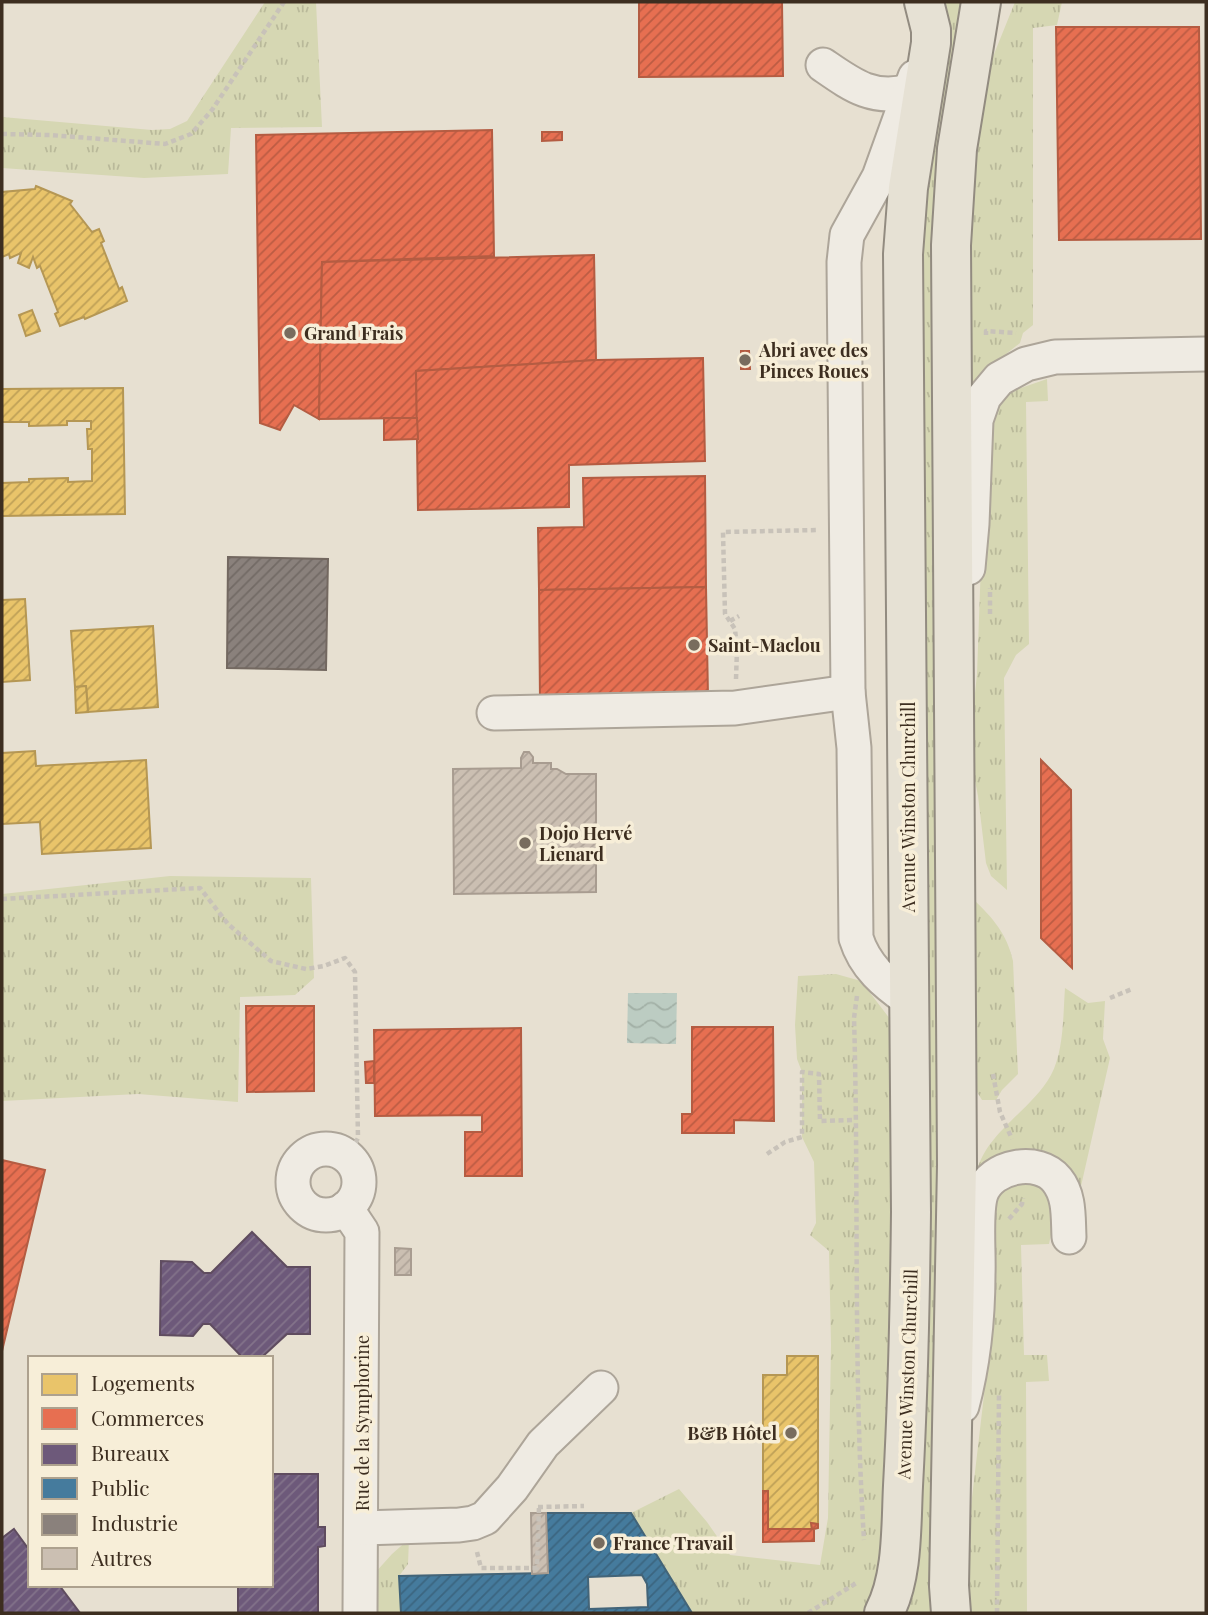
<svg xmlns="http://www.w3.org/2000/svg" width="1208" height="1615" viewBox="0 0 1208 1615" font-family="'Playfair Display',serif">
	<style>
		.grass { fill: url(#grass-tufts) }
		.water { fill: url(#water-waves) }
		.homes { fill: url(#homes-hatch); stroke: #b59754; stroke-width: 2 }
		.shops { fill: url(#shops-hatch); stroke: #b45c42; stroke-width: 2 }
		.offices { fill: url(#offices-hatch); stroke: #5f4c5f; stroke-width: 2 }
		.public { fill: url(#public-hatch); stroke: #436478; stroke-width: 2; fill-rule: evenodd }
		.industry { fill: url(#industry-hatch); stroke: #736860; stroke-width: 2 }
		.building { fill: url(#building-hatch); stroke: #a89c90; stroke-width: 2 }
		.lines { fill: none; stroke-linecap: round; stroke-linejoin: round }
		.minor-casing { stroke: #ada599; stroke-width: 37 }
		.major-casing { stroke: #928b80; stroke-width: 42 }
		.path { stroke: #c8c2b9; stroke-width: 4.5; stroke-dasharray: 5 3.5; stroke-linecap: butt }
		.minor { stroke: #efebe3; stroke-width: 33 }
		.major { stroke: #e6e1d4; stroke-width: 38 }
		.poi-dot { fill: #786c5e; stroke: #f7eed8; stroke-width: 2.5 }
		.labels { text-anchor: middle; dominant-baseline: central; stroke-width: 7; stroke-linejoin: round; paint-order: stroke }
		.poi-label { font-size: 18px; font-weight: bold; fill: #3d2e20; stroke: #f7eed8; text-anchor: start }
		.street-label { font-size: 18px; fill: #3d2e20; stroke: #f7eed8 }
	</style>
	<defs>
		<pattern id="grass-tufts" width="24" height="20" patternUnits="userSpaceOnUse" patternTransform="scale(1.75)"><rect width="24" height="20" fill="#d6d7b3"/><path d="M3 7l-1-3M5 7V3M7 7l1-3M15 17l-1-3M17 17v-4M19 17l1-3" fill="none" stroke="#b9b99a"/></pattern>
		<pattern id="water-waves" width="16" height="10" patternUnits="userSpaceOnUse" patternTransform="scale(1.75)"><rect width="16" height="10" fill="#bcccc2"/><path d="M0 5q4-4 8 0t8 0" fill="none" stroke="#a2b0a6"/></pattern>
		<pattern id="homes-hatch" width="6" height="6" patternUnits="userSpaceOnUse" patternTransform="scale(1.75)"><rect width="6" height="6" fill="#e9c46a"/><path d="M-1 1l2-2M0 6l6-6M5 7l2-2" fill="none" stroke="#bea057"/></pattern>
		<pattern id="shops-hatch" width="6" height="6" patternUnits="userSpaceOnUse" patternTransform="scale(1.75)"><rect width="6" height="6" fill="#e76f51"/><path d="M-1 1l2-2M0 6l6-6M5 7l2-2" fill="none" stroke="#bc5c43"/></pattern>
		<pattern id="offices-hatch" width="6" height="6" patternUnits="userSpaceOnUse" patternTransform="scale(1.75)"><rect width="6" height="6" fill="#6d597a"/><path d="M-1 1l2-2M0 6l6-6M5 7l2-2" fill="none" stroke="#83738a"/></pattern>
		<pattern id="public-hatch" width="6" height="6" patternUnits="userSpaceOnUse" patternTransform="scale(1.75)"><rect width="6" height="6" fill="#457b9d"/><path d="M-1 1l2-2M0 6l6-6M5 7l2-2" fill="none" stroke="#3b6580"/></pattern>
		<pattern id="industry-hatch" width="6" height="6" patternUnits="userSpaceOnUse" patternTransform="scale(1.75)"><rect width="6" height="6" fill="#8a817c"/><path d="M-1 1l2-2M0 6l6-6M5 7l2-2" fill="none" stroke="#726a65"/></pattern>
		<pattern id="building-hatch" width="6" height="6" patternUnits="userSpaceOnUse" patternTransform="scale(1.75)"><rect width="6" height="6" fill="#cbbfb2"/><path d="M-1 1l2-2M0 6l6-6M5 7l2-2" fill="none" stroke="#afa499"/></pattern>
	</defs>
	<rect width="100%" height="100%" fill="#e7e0d1"/>
	<g class="grass">
		<polygon points="265,2 316,2 322,127 231,128 228,174 144,178 2,168 2,117 152,130 170,129 187,121"/>
		<polygon points="945,2 965,2 933,200 932,297 941,1170 933,1613 900,1613 922,215 946,24 947,10"/>
		<polygon points="1015,2 1062,2 1057,25 1033,28 1033,325 1023,333 1020,343 1001,358 1006,396 1018,389 1047,379 1048,401 1026,402 1029,644 1016,655 1004,678 1007,890 991,876 986,863 978,796 969,750 977,674 981,562 968,413 967,347 972,145 986,74"/>
		<polygon points="170,876 311,878 314,978 295,995 240,997 238,1102 138,1094 2,1101 2,894"/>
		<path d="M 973,899 C 993,918 1007,934 1013,961 L 1018,1074 L 1002,1090 L 996,1100 L 982,1100 L 974,1087 Z"/>
		<polygon points="836,974 861,981 890,1019 899,1118 882,1575 869,1613 692,1613 631,1513 679,1489 707,1522 730,1555 820,1565 828,1518 831,1345 829,1251 810,1235 816,1223 814,1162 802,1137 802,1072 797,1059 795,1025 798,976"/>
		<path d="M 1065,988 L 1088,1003 L 1105,1001 L 1103,1039 L 1110,1058 L 1079,1195 L 1068,1172 L 975,1180 C 981,1134 1030,1113 1051,1075 C 1064,1051 1063,1015 1065,988 Z"/>
		<polygon points="1005,1181 1051,1186 1053,1225 1049,1244 1021,1245 1024,1355 1047,1355 1049,1381 1026,1382 1027,1613 970,1613 964,1581 966,1549 984,1395 991,1204"/>
		<polygon points="409,1539 408,1564 399,1576 401,1613 374,1613 374,1574 392,1554"/>
	</g>
	<polygon class="water" points="628,993 677,993 676,1044 627,1043"/>
	<g class="homes">
		<polygon points="36,186 72,201 70,204 92,232 99,229 104,241 101,243 119,289 122,287 127,301 85,319 84,317 60,326 55,314 58,312 40,266 37,268 33,257 29,268 18,263 21,253 10,258 9,254 2,257 2,192 35,189"/>
		<polygon points="32,310 40,331 26,336 19,315"/>
		<polygon points="123,388 125,514 2,516 2,483 29,482 29,479 68,478 68,482 92,481 92,449 88,449 87,429 91,429 91,421 67,421 67,425 29,426 29,422 2,422 2,389"/>
		<polygon points="25,599 30,680 2,682 2,600"/>
		<polygon points="153,626 158,707 88,712 86,686 75,687 71,631"/>
		<polygon points="86,686 88,712 76,713 75,687"/>
		<polygon points="35,751 36,766 146,760 151,848 42,854 40,822 2,824 2,753"/>
		<polygon points="787,1356 818,1356 818,1524 811,1523 812,1529 768,1529 768,1491 763,1491 763,1375 787,1375"/>
	</g>
	<g class="shops">
		<polygon points="639,2 782,2 783,76 639,77"/>
		<polygon points="1056,27 1199,27 1201,239 1059,240"/>
		<polygon points="492,130 494,256 322,262 319,419 294,405 280,430 260,423 256,135"/>
		<polygon points="542,132 562,132 562,140 542,141"/>
		<polygon points="594,255 596,360 416,371 417,418 319,419 322,262"/>
		<polygon points="741,351 749,351 750,369 741,369"/>
		<polygon points="703,358 705,461 569,465 569,507 418,510 416,371 596,360"/>
		<polygon points="384,418 417,418 418,439 384,440"/>
		<polygon points="705,476 706,587 539,590 538,528 584,527 583,478"/>
		<polygon points="706,587 708,697 540,700 539,590"/>
		<polygon points="1041,760 1071,790 1072,968 1041,938"/>
		<polygon points="246,1006 314,1006 314,1091 247,1092"/>
		<polygon points="692,1027 773,1027 774,1121 734,1120 734,1133 682,1133 682,1114 692,1114"/>
		<polygon points="521,1028 522,1176 465,1176 465,1132 482,1132 482,1115 375,1116 374,1030"/>
		<polygon points="374,1061 374,1083 366,1083 365,1062"/>
		<polygon points="2,1160 45,1170 2,1351"/>
		<polygon points="763,1491 768,1491 768,1529 812,1529 811,1523 818,1524 818,1528 814,1529 814,1541 763,1542"/>
	</g>
	<g class="offices">
		<polygon points="252,1232 287,1267 310,1267 310,1334 287,1334 261,1358 243,1358 210,1324 203,1324 193,1336 160,1335 161,1261 192,1262 204,1273 211,1273"/>
		<polygon points="271,1474 318,1474 318,1527 325,1527 325,1546 318,1547 318,1613 238,1613 238,1585 271,1585"/>
		<polygon points="14,1529 30,1551 30,1585 59,1585 80,1613 2,1613 2,1538"/>
	</g>
	<path class="public" d="M 546,1513 L 631,1513 L 692,1613 L 401,1613 L 399,1576 L 548,1573 ZM 642,1575 L 647,1584 L 648,1607 L 589,1609 L 588,1577 Z"/>
	<polygon class="industry" points="228,557 328,559 326,670 227,668"/>
	<g class="building">
		<polygon points="524,752 529,752 533,757 533,763 551,763 551,769 557,769 566,774 596,774 596,892 454,894 453,769 521,768 521,758"/>
		<polygon points="395,1248 411,1249 411,1275 395,1275"/>
		<polygon points="531,1513 546,1513 548,1573 532,1574"/>
	</g>
	<g class="lines">
		<g class="minor-casing">
			<g id="minor">
				<path d="M 823,65 C 852,85 873,101 909,91"/>
				<polyline points="968,568 972,524 976,420 984,397 999,379 1026,364 1055,357 1206,354"/>
				<polyline points="494,713 735,708 848,692"/>
				<path d="M 909,1000 C 885,983 865,967 856,938 L 854,748 L 848,692 L 844,262 L 847,235 L 879,177 L 915,77"/>
				<circle cx="326" cy="1182" r="33"/>
				<polyline points="346,1208 362,1232 360,1613"/>
				<path d="M 962,1406 C 974,1361 978,1319 978,1274 C 979,1253 975,1212 981,1194 C 991,1165 1039,1157 1057,1180 C 1070,1196 1068,1218 1069,1237"/>
				<polyline points="362,1528 459,1525 473,1523 485,1518 512,1488 543,1444 601,1388"/>
			</g>
		</g>
		<g class="major-casing">
			<g id="major">
				<path d="M 884,1613 C 903,1577 901,1527 903,1486 C 908,1395 910,1304 911,1212 L 903,254 L 908,188 L 931,43 L 931,30 L 924,2"/>
				<polyline points="951,1613 949,1586 957,1165 951,245 957,149 981,2"/>
			</g>
		</g>
		<g class="path">
			<polyline points="2,134 50,135 165,144 191,134 212,110 284,2"/>
			<polyline points="986,335 986,331 1016,333"/>
			<polyline points="990,614 990,588"/>
			<polyline points="730,621 739,616"/>
			<polyline points="736,679 737,649 735,629 725,614 723,532 817,530"/>
			<polyline points="2,899 200,888 228,924 271,961 306,969 324,966 345,958 355,972 358,1138 348,1157"/>
			<path d="M 857,996 L 854,1018 C 859,1192 853,1366 864,1540"/>
			<polyline points="1110,998 1132,989"/>
			<polyline points="993,1074 1000,1112 1012,1139"/>
			<polyline points="767,1154 785,1142 802,1137 802,1072 819,1074 820,1121 855,1120"/>
			<polyline points="1009,1219 1022,1204 1023,1198"/>
			<polyline points="538,1507 584,1506"/>
			<polyline points="477,1552 481,1568 537,1568 539,1507"/>
			<polyline points="808,1613 858,1582"/>
			<polyline points="997,1613 999,1393"/>
		</g>
		<use href="#minor" class="minor"/>
		<use href="#major" class="major"/>
	</g>
	<g class="poi-dot">
		<circle cx="290" cy="333" r="7"/>
		<circle cx="745" cy="360" r="7"/>
		<circle cx="694" cy="645" r="7"/>
		<circle cx="525" cy="843" r="7"/>
		<circle cx="791" cy="1433" r="7"/>
		<circle cx="599" cy="1543" r="7"/>
	</g>
	<g class="labels">
		<g class="poi-label">
			<text x="304" y="333">Grand Frais</text>
			<text x="759" y="350">Abri avec des<tspan x="759" dy="21">Pinces Roues</tspan></text>
			<text x="708" y="645">Saint-Maclou</text>
			<text x="539" y="833">Dojo Hervé<tspan x="539" dy="21">Lienard</tspan></text>
			<text x="777" y="1433" text-anchor="end">B&amp;B Hôtel</text>
			<text x="613" y="1543">France Travail</text>
		</g>
		<g class="street-label">
			<text transform="translate(908 807) rotate(-90)">Avenue Winston Churchill</text>
			<text transform="translate(907 1374) rotate(-88)">Avenue Winston Churchill</text>
			<text transform="translate(362 1423) rotate(-90)">Rue de la Symphorine</text>
		</g>
	</g>
	<rect width="1208" height="1615" fill="none" stroke="#3d2e20" stroke-width="7"/>
	<rect x="28" y="1356" width="245" height="231" fill="#f7eed8" stroke="#ada18e" stroke-width="2"/>
	<rect x="42" y="1374" width="35" height="21" fill="#e9c46a" stroke="#ada18e" stroke-width="2"/>
	<text x="91" y="1391" font-size="21" fill="#3d2e20">Logements</text>
	<rect x="42" y="1408" width="35" height="21" fill="#e76f51" stroke="#ada18e" stroke-width="2"/>
	<text x="91" y="1426" font-size="21" fill="#3d2e20">Commerces</text>
	<rect x="42" y="1444" width="35" height="21" fill="#6d597a" stroke="#ada18e" stroke-width="2"/>
	<text x="91" y="1461" font-size="21" fill="#3d2e20">Bureaux</text>
	<rect x="42" y="1478" width="35" height="21" fill="#457b9d" stroke="#ada18e" stroke-width="2"/>
	<text x="91" y="1496" font-size="21" fill="#3d2e20">Public</text>
	<rect x="42" y="1514" width="35" height="21" fill="#8a817c" stroke="#ada18e" stroke-width="2"/>
	<text x="91" y="1531" font-size="21" fill="#3d2e20">Industrie</text>
	<rect x="42" y="1548" width="35" height="21" fill="#cbbfb2" stroke="#ada18e" stroke-width="2"/>
	<text x="91" y="1566" font-size="21" fill="#3d2e20">Autres</text>
</svg>
